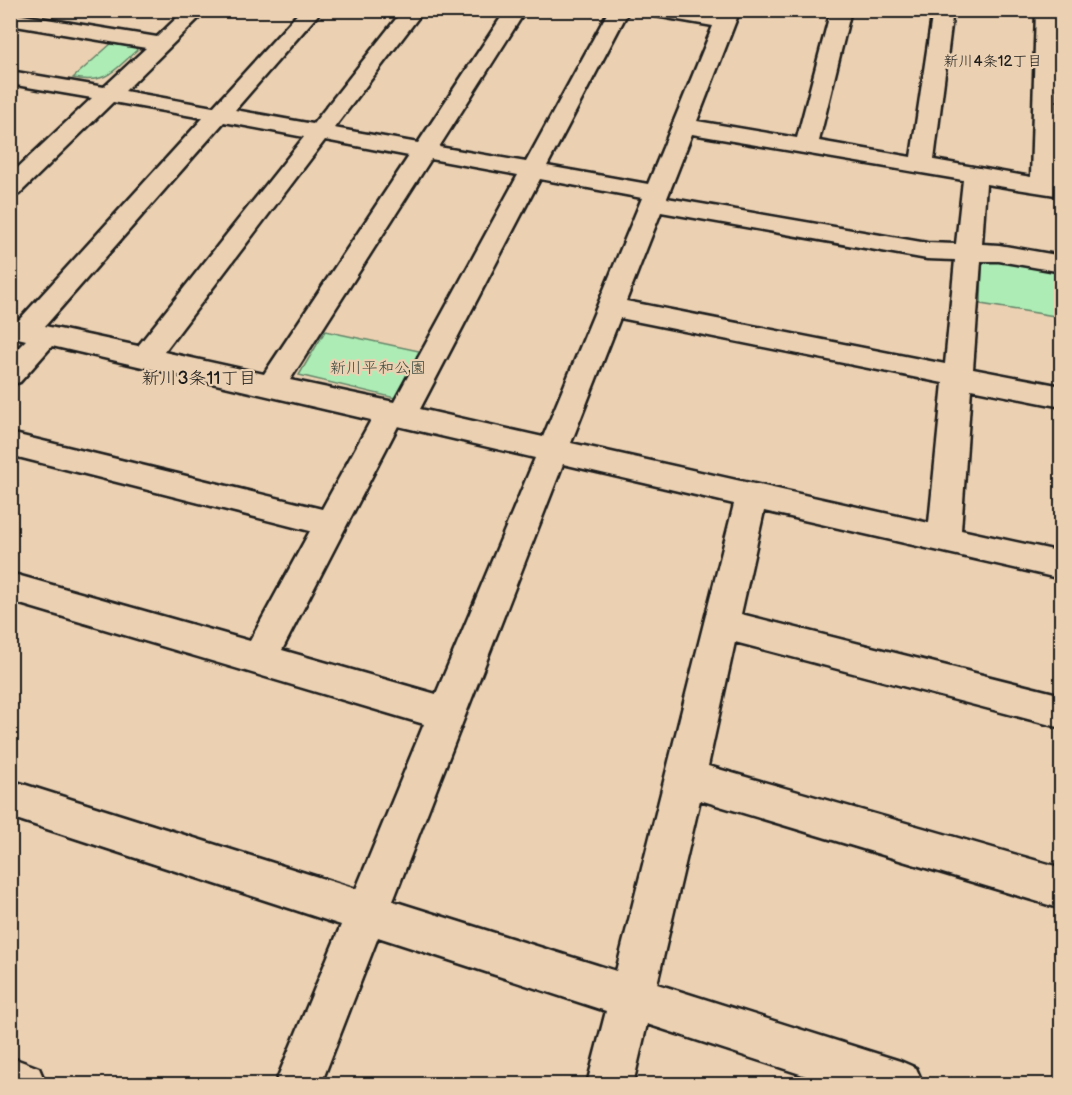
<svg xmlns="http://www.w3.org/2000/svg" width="1072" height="1095" viewBox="0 0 1072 1095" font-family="'Balsamiq Sans','Klee One',sans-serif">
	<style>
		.green { fill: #adedb5; stroke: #648468; stroke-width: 1.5 }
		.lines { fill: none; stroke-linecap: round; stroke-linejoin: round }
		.minor-casing { stroke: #1c1c1c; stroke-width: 5 }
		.minor { fill: #ebd1b2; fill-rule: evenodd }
		.labels { text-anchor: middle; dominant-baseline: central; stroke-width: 4.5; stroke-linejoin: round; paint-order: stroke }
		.far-neighbourhood-label { font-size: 15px; fill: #1c1c1c; stroke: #ebd1b2 }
		.park-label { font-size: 16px; fill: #39463b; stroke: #ebd1b2 }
		.neighbourhood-label { font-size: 18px; fill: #1c1c1c; stroke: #ebd1b2 }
	</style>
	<rect width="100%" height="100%" fill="#ebd1b2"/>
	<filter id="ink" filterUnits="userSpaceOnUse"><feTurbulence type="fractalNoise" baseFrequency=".0167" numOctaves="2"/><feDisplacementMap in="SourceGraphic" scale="12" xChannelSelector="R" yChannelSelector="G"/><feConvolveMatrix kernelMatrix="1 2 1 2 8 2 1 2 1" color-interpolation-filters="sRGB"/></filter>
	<g filter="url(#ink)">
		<g class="green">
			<path d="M 113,42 L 135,46 L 137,50 C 113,71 108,84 73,78 Z"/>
			<polygon points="1003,259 1061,271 1061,317 981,304 982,263"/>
			<polygon points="325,331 419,351 395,398 299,375"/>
		</g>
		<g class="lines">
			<g class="minor-casing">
				<g id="minor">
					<path d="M 185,10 L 207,10 L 125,91 L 213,107 L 301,10 L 322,10 L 235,110 L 313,124 L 403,10 L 424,10 L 334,128 L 418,143 L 506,10 L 526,10 L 439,147 L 526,162 L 609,10 L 629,10 L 547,166 L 648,184 L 713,26 L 655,16 L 648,14 L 645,10 L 693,10 L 718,15 L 720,10 L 740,10 L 697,121 L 797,138 L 831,10 L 851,10 L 819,141 L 911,157 L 933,10 L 953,10 L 934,160 L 1031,177 L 1036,10 L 1056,10 L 1055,181 L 1062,182 L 1062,196 L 986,184 L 982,244 L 999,245 L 1062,256 L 1062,272 L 999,261 L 981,261 L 973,369 L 1062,386 L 1062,407 L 971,389 L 961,530 L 1062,552 L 1062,579 L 764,511 L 741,614 L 1062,695 L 1062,728 L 735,642 L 708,766 L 1062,868 L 1062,909 L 700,800 L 657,984 L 900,1061 L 916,1068 L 923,1084 L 831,1084 L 647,1024 L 633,1084 L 587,1084 L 606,1011 L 378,937 L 321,1084 L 275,1084 L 341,925 L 10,817 L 10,780 L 356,889 L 424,724 L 10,601 L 10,573 L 250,641 L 310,531 L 10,455 L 10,433 L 322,509 L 371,420 L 52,346 L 20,382 L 10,385 L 10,356 L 26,340 L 10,336 L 10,318 L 19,320 L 203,118 L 113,102 L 19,194 L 10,196 L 10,175 L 92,98 L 10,84 L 10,71 L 104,87 L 146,48 L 10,25 L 10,13 L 157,37 ZM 224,122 L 304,137 L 138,346 L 45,326 ZM 692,134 L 963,180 L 956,244 L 927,243 L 667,198 ZM 325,140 L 409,156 L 264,374 L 164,352 ZM 431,159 L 518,175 L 394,402 L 290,380 ZM 540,179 L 642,198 L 543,437 L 420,409 ZM 661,212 L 927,259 L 955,260 L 945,364 L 626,301 ZM 620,318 L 943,383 L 929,523 L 571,443 ZM 398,426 L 535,458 L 436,694 L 282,650 ZM 563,464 L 734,504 L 616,971 L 393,901 Z"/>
					<polygon points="10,1057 39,1068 46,1084 10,1084"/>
				</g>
			</g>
			<use href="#minor" class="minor"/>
		</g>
	</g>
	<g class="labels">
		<g class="far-neighbourhood-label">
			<text x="993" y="61">新川4条12丁目</text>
		</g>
		<g class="park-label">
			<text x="378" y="368">新川平和公園</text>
		</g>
		<g class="neighbourhood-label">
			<text x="199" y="378">新川3条11丁目</text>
		</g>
	</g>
	<rect width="1072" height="1095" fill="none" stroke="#ebd1b2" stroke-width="36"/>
	<rect x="18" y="18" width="1036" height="1059" fill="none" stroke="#1c1c1c" stroke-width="2" filter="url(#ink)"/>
</svg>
